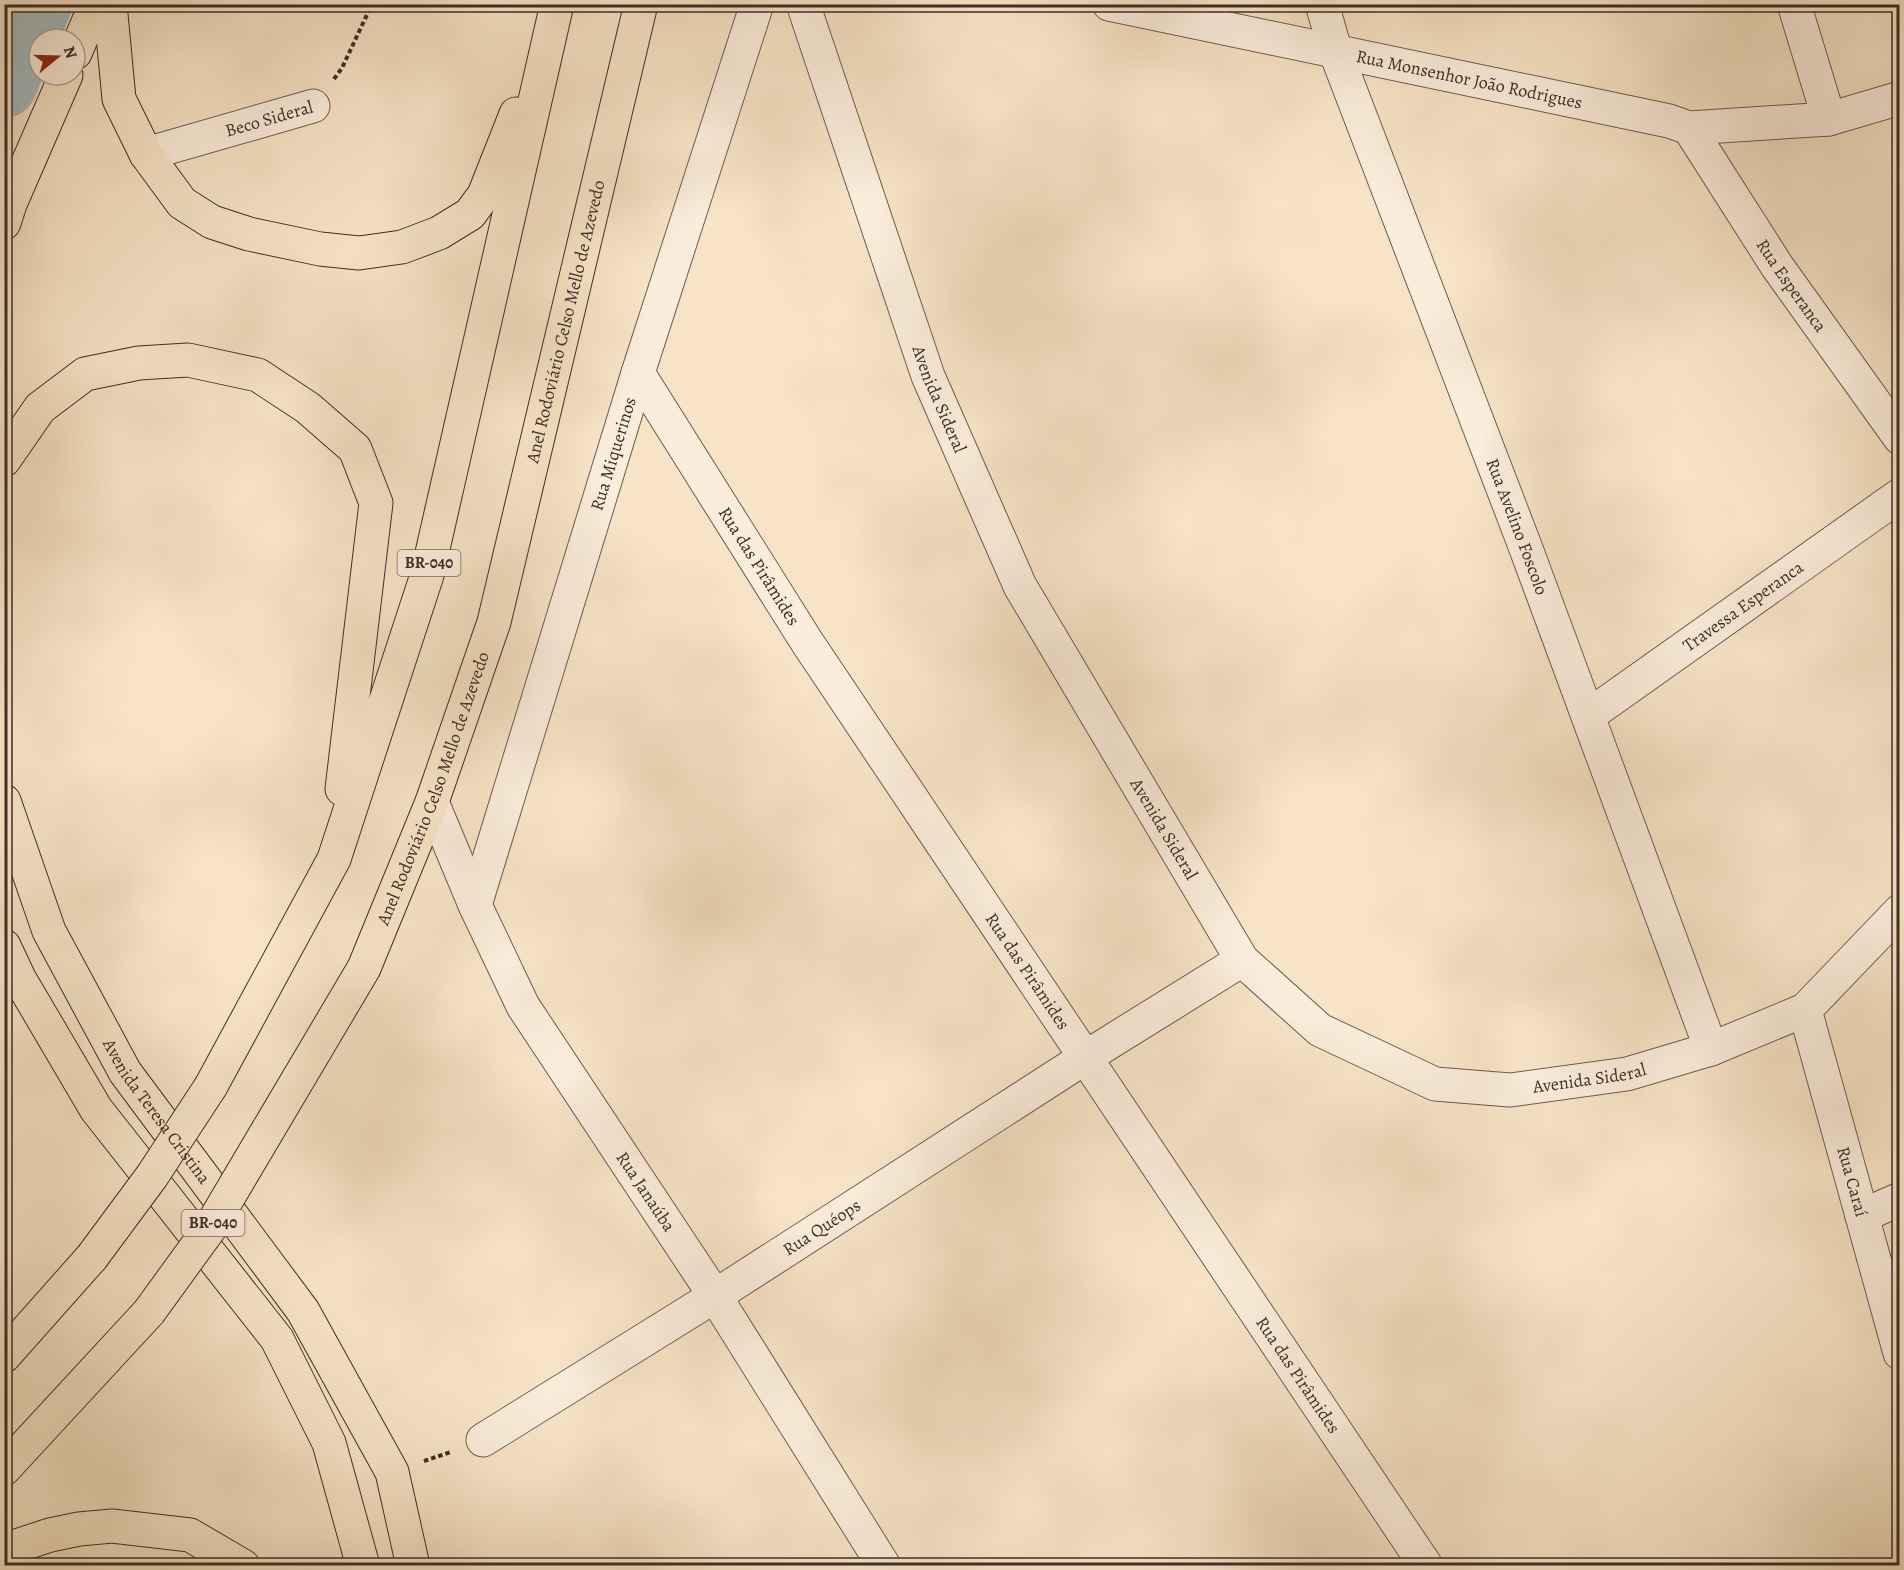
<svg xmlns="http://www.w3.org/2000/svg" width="1904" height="1570" viewBox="0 0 1904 1570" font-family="Alegreya,serif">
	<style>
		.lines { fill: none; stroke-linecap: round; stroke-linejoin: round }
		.river { stroke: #a3bbc0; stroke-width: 66 }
		.minor-casing { stroke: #6c5c50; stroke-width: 35 }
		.major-casing { stroke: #3d2e28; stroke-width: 35 }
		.highway-casing { stroke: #3d2e28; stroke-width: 35 }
		.path { stroke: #3d2e28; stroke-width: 4; stroke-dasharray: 4.5 3; stroke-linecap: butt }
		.minor { stroke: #faeddb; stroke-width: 33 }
		.major { stroke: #f7e4c7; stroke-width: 33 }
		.highway { stroke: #f7e4c7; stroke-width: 33 }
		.highway-bridge-casing { stroke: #3d2e28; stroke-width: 35; stroke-linecap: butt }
		.highway-bridge { stroke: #f7e4c7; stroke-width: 33 }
		.labels { text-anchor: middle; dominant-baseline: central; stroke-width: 4.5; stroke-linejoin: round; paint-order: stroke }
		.shield { fill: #faeddb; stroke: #76675e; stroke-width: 1.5 }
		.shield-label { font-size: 16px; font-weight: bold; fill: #3d2e28 }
		.street-label { font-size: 18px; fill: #3d2e28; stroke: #faeddb }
	</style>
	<rect width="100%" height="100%" fill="#f7e4c7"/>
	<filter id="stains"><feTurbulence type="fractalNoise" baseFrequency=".00333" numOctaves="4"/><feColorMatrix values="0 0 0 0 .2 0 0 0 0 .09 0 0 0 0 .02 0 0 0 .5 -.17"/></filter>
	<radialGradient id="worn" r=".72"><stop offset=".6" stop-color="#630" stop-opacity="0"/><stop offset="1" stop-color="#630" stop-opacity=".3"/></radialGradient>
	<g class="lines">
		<polyline class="river" points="4,85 39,4"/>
		<g class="minor-casing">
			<g id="minor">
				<path id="s1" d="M 803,4 L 928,376 L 1020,586 L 1242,960 L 1320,1030 L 1435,1084 L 1510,1090 L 1627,1074 L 1711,1049 L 1805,1010 L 1900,911"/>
				<path id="s2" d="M 1109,4 L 1669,121 L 1689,128 L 1829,119 L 1900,98"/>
				<path id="s3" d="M 1322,4 L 1336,53 L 1525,546 L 1711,1049"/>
				<polyline points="1794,4 1829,119"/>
				<path id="s4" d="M 1689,128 L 1777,266 L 1900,438"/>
				<path id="s5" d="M 146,154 L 313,106"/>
				<path id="s6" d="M 638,373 L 807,642 L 1426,1566"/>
				<path id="s7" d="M 1588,716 L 1900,495"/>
				<path id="s8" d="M 432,802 L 475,905 L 523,1006 L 715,1296 L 884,1566"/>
				<path id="s9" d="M 475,905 L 638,373 L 757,4"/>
				<path id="s10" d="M 1805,1010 L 1900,1353"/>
				<polyline points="1862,1216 1900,1199"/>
				<path id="s11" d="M 483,1440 L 715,1296 L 1086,1057 L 1242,960"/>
			</g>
		</g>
		<g class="major-casing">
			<g id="major">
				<polyline points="75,53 96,4"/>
				<polyline points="4,223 10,204 66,75"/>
				<path id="s12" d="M 4,801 L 49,931 L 125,1072 L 303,1311 L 392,1472 L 413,1566"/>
				<polyline points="4,946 19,978 96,1109 277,1339 329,1443 363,1566"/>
			</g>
		</g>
		<g class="highway-casing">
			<g id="highway">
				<polyline points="110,4 119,99 146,154 182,203 212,222 249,234 320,249 359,253 402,247 439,233 470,214 484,195 516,114"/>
				<polyline points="4,460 40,408 85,374 139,363 188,360 258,375 308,408 355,449 376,503 342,789"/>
				<polyline points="211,1086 334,859 427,575 557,4"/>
				<path id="s13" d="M 268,1130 L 364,968 L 432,802 L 494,622 L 641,4"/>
				<polyline points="4,1356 92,1257"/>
				<polyline points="4,1469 149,1312"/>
				<polyline points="4,1550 50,1535 79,1529 112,1526 190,1535 243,1566"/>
			</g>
		</g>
		<g class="path">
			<polyline points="334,79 342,68 372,4"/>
			<polyline points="424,1461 451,1452"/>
		</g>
		<use href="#minor" class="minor"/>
		<use href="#major" class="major"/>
		<use href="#highway" class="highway"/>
		<g class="highway-bridge-casing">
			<g id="highway-bridge">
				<polyline points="92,1257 152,1176 211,1086"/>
				<polyline points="149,1312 210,1228 268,1130"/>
			</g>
		</g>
		<use href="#highway-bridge" class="highway-bridge"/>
	</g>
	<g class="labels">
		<g class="shield">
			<rect x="397.5" y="550" width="63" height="26" rx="4.5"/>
			<rect x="181.5" y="1210" width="63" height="26" rx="4.5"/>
		</g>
		<g class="shield-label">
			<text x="429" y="563">BR-040</text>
			<text x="213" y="1223">BR-040</text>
		</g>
		<g class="street-label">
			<text stroke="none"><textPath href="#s2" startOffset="368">Rua Monsenhor João Rodrigues</textPath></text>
			<text stroke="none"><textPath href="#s5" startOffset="128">Beco Sideral</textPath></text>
			<text stroke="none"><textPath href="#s4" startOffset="188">Rua Esperanca</textPath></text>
			<text stroke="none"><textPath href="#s13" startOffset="867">Anel Rodoviário Celso Mello de Azevedo</textPath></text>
			<text stroke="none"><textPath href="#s1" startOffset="418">Avenida Sideral</textPath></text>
			<text stroke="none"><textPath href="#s9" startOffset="472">Rua Miquerinos</textPath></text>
			<text stroke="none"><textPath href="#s3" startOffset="558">Rua Avelino Foscolo</textPath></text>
			<text stroke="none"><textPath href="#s6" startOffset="228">Rua das Pirâmides</textPath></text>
			<text stroke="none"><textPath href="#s7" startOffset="190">Travessa Esperanca</textPath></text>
			<text stroke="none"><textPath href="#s13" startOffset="381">Anel Rodoviário Celso Mello de Azevedo</textPath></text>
			<text stroke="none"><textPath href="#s1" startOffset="904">Avenida Sideral</textPath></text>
			<text stroke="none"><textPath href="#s6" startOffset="714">Rua das Pirâmides</textPath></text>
			<text stroke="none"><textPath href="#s1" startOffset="1444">Avenida Sideral</textPath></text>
			<text stroke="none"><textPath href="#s12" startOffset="348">Avenida Teresa Cristina</textPath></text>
			<text stroke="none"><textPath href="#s10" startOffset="178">Rua Caraí</textPath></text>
			<text stroke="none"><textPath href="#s8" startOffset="446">Rua Janaúba</textPath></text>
			<text stroke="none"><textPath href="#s11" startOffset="400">Rua Quéops</textPath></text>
			<text stroke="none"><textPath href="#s6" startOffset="1200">Rua das Pirâmides</textPath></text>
		</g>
	</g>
	<rect width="1904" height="1570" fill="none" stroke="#f7e4c7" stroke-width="24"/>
	<rect x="6" y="6" width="1892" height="1558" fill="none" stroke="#3d2e28" stroke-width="3"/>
	<rect x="12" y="12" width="1880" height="1546" fill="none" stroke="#3d2e28" stroke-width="1.5"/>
	<g transform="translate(57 57) rotate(71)"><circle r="28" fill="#faeddb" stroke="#aea193" stroke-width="1.5"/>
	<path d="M0-4.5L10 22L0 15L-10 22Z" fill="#8f2418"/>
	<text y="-9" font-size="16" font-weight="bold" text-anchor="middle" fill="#3d2e28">N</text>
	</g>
	<rect width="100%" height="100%" filter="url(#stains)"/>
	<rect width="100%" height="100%" fill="url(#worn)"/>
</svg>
